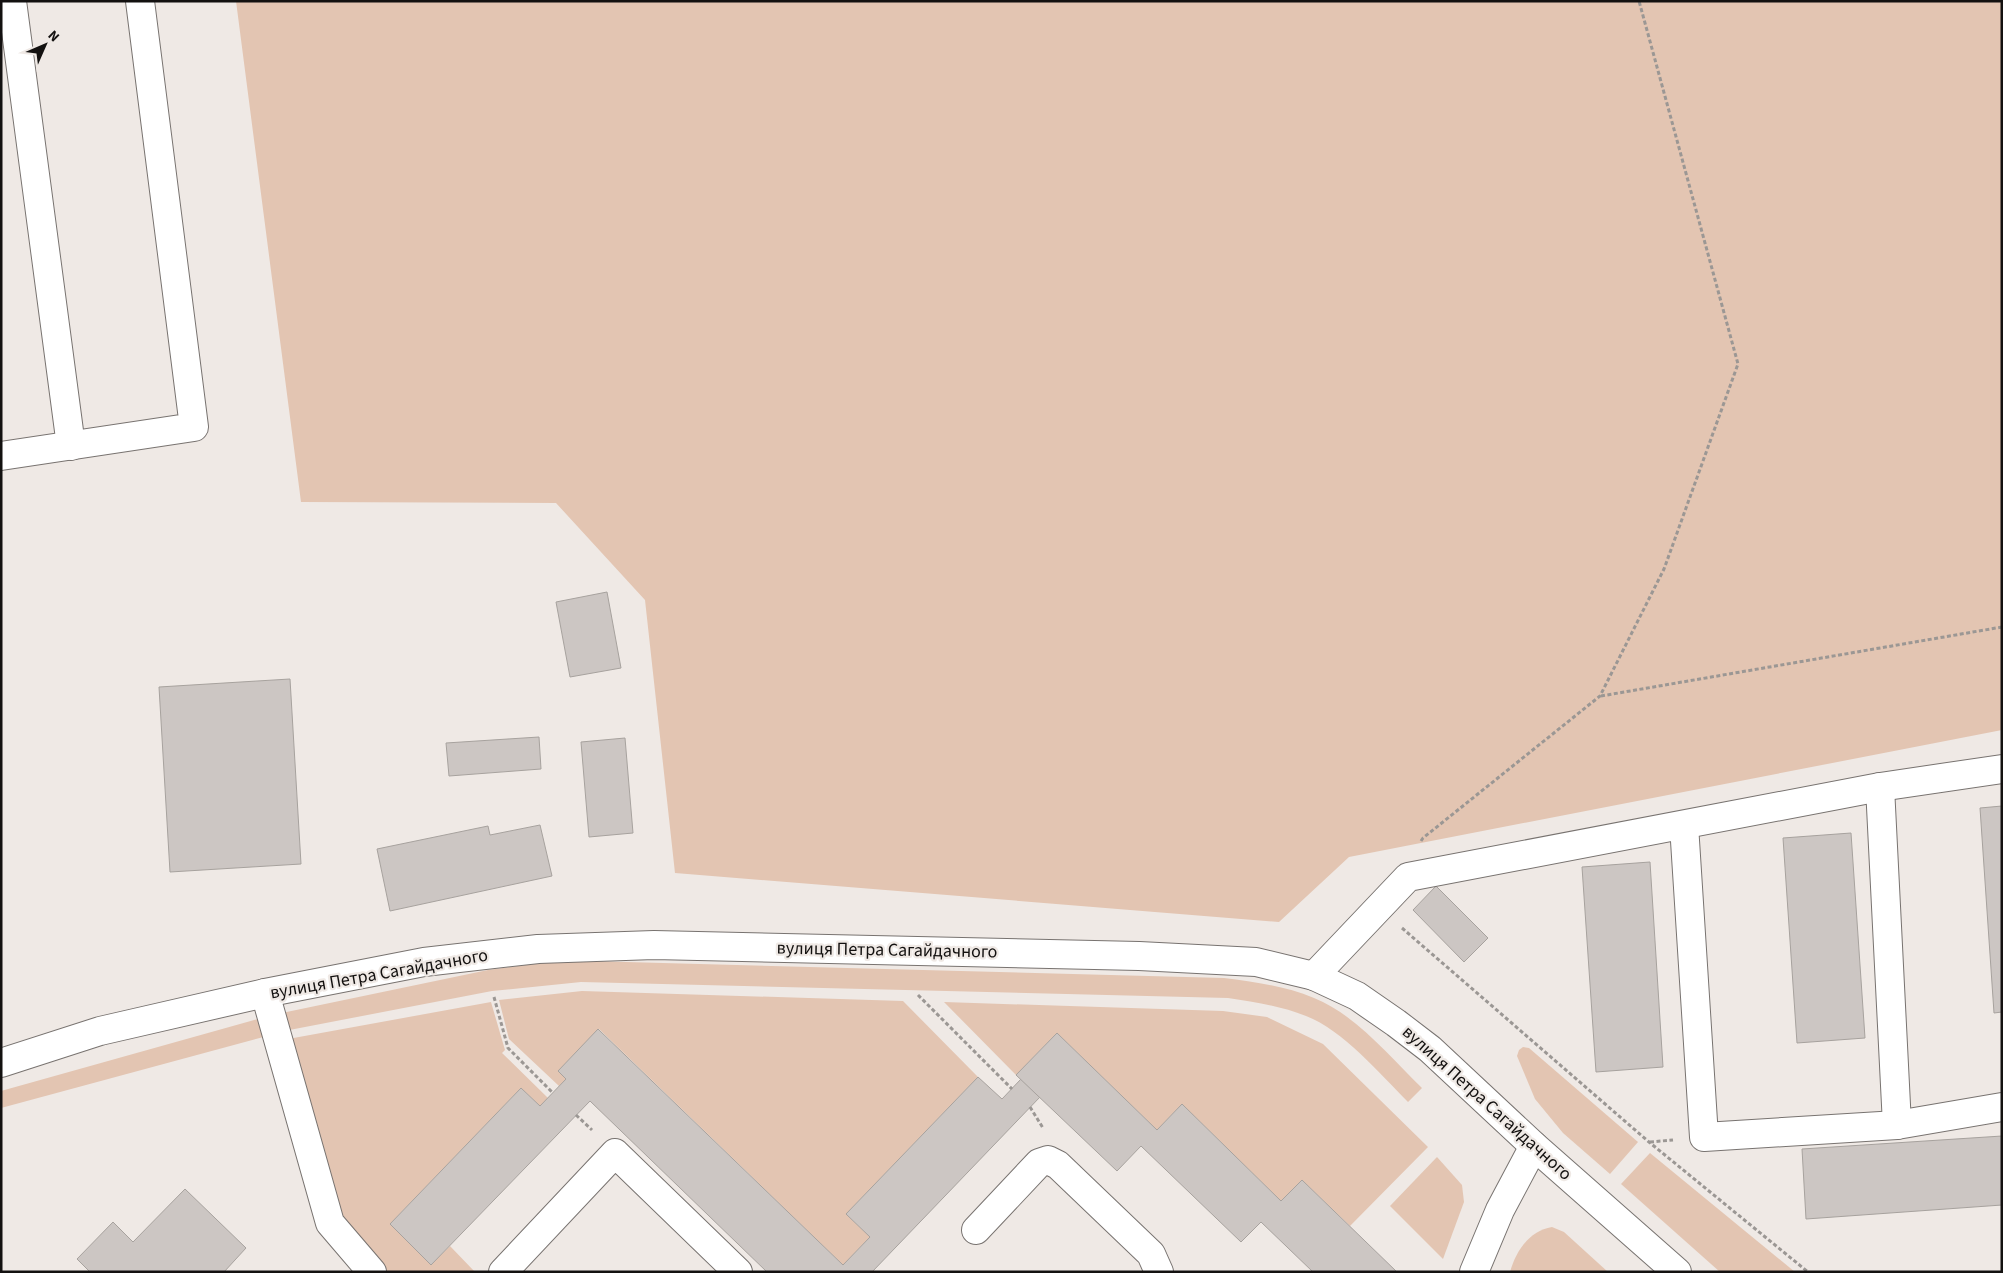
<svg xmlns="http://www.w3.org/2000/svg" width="2003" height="1273" viewBox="0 0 2003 1273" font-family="'Source Sans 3',sans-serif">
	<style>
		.green { fill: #e3c5b2 }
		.building { fill: #ccc6c3; stroke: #a7a29e }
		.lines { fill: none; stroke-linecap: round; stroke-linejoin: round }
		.minor-casing { stroke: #787370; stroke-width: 30 }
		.major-casing { stroke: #787370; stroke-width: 30 }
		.path { stroke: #9b9794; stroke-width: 3; stroke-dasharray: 4 2.5; stroke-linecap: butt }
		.minor { stroke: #fff; stroke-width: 28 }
		.major { stroke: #fff; stroke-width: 28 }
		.labels { text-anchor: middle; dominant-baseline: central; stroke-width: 4.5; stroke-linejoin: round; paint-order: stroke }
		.street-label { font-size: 18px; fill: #131110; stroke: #efe9e5 }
	</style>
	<rect width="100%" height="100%" fill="#efe9e5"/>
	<g class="green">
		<polygon points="236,1 2002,1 2002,730 1349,857 1279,922 675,873 645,600 556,503 301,502"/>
		<path d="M 589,961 L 1224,978 C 1254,982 1285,986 1314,998 C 1355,1014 1390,1057 1422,1088 L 1408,1102 C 1380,1074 1343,1030 1306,1016 C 1281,1006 1255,1002 1228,998 L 581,982 L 492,991 L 279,1032 L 277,1014 L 488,970 L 540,963 Z"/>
		<polygon points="582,991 903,1001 978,1077 846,1214 870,1237 843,1265 599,1029 558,1071 566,1079 559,1086 509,1039 499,1000"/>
		<polygon points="491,1002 505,1050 502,1053 548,1098 540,1106 521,1088 390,1224 431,1264 450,1246 475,1272 384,1272 338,1218 288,1039"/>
		<polygon points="944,1002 1223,1011 1267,1017 1323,1044 1428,1147 1350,1226 1302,1180 1281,1201 1182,1104 1157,1130 1057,1033 1016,1075"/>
		<polygon points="258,1019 262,1020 271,1035 1,1108 1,1091"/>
		<polygon points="1523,1047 1529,1048 1638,1142 1610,1174 1563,1133 1535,1099 1517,1056 1519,1050"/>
		<polygon points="1650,1153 1795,1272 1720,1272 1621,1184"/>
		<polygon points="1437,1157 1462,1185 1464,1202 1443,1259 1390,1206"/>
		<path d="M 1552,1227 L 1564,1232 L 1608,1272 L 1510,1272 C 1516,1251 1529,1231 1552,1227 Z"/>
	</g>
	<g class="building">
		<polygon points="607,592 621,668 570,677 556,602"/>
		<polygon points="290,679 301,864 170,872 159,687"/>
		<polygon points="539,737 541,769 449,776 446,743"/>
		<polygon points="625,738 633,833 589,837 581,742"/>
		<polygon points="2002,806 2002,1012 1994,1013 1980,808"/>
		<polygon points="540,825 552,876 390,911 377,849 488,826 490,835"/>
		<polygon points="1851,833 1865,1038 1797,1043 1783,838"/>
		<polygon points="1650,862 1663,1067 1596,1072 1582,867"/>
		<polygon points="1436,886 1488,938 1464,962 1413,910"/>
		<polygon points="598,1029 843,1265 870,1237 846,1214 978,1077 1002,1099 1021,1079 1040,1097 872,1272 767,1272 590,1101 431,1265 390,1224 521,1088 540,1106 566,1079 558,1071"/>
		<polygon points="1057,1033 1157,1130 1182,1104 1281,1201 1302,1180 1397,1272 1313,1272 1261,1222 1241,1242 1141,1146 1117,1171 1016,1075"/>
		<polygon points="2002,1136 2002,1205 1806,1219 1802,1149"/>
		<polygon points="185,1189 246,1248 224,1272 90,1272 77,1259 113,1222 133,1242"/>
	</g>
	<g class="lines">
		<g class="minor-casing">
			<g id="minor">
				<polyline points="12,1 71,446"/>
				<polyline points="1,456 194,427 140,1"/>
				<polyline points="1880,787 1897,1125"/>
				<polyline points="1684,825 1704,1137 1897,1125 2002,1107"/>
				<polyline points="1314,976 1408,877 1880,787 2002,769"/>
				<polyline points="265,993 330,1223 372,1272"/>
				<polyline points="976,1230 1039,1163 1048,1160 1058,1165 1151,1254 1159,1272"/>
				<polyline points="503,1272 615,1153 738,1272"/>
				<polyline points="1474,1272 1500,1210 1534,1146"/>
			</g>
		</g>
		<g class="major-casing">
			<polyline id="major" points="1,1063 100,1031 265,993 424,962 538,949 654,945 1139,956 1256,962 1314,976 1357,996 1396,1023 1430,1049 1534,1146 1677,1272"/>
		</g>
		<g class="path">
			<polyline points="1601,696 2002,627"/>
			<polyline points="1421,841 1423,838 1600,696 1664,569 1738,364 1639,1"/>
			<polyline points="1402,928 1649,1142 1808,1272"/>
			<polyline points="918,995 1012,1089"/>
			<polyline points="494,997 508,1048 553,1093"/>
			<polyline points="1030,1107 1043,1128"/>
			<polyline points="576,1115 592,1130"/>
			<polyline points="1650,1142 1673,1140"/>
		</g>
		<use href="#minor" class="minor"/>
		<use href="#major" class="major"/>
	</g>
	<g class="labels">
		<g class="street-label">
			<text transform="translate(887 950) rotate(1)">вулиця Петра Сагайдачного</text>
			<text transform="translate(379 974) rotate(-10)">вулиця Петра Сагайдачного</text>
			<text transform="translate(1487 1103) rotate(42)">вулиця Петра Сагайдачного</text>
		</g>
	</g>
	<rect width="2003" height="1273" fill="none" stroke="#131110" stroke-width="5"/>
	<g transform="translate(45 45) rotate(45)" stroke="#efe9e5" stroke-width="4" paint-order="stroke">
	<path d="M0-4L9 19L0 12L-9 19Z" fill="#131110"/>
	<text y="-8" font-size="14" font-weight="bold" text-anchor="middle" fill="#131110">N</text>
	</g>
</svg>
